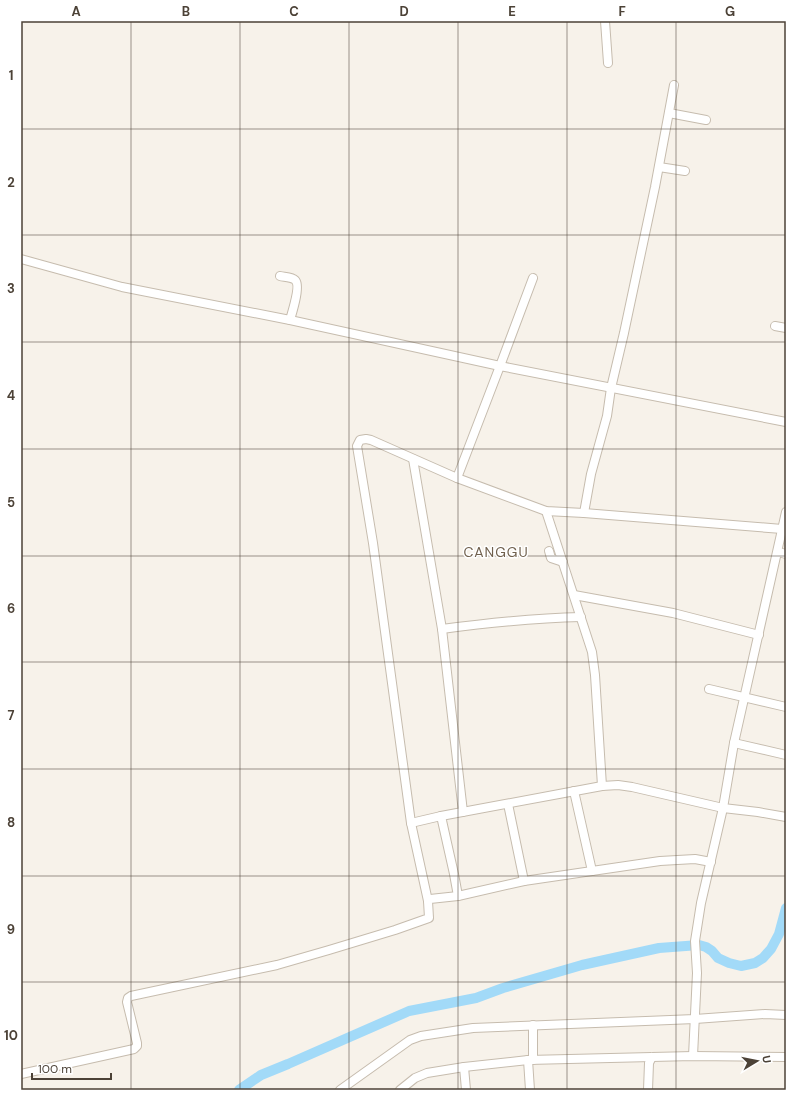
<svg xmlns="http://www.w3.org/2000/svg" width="807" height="1111" viewBox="0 0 807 1111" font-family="'DM Sans',sans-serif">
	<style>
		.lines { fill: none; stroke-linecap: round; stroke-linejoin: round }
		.river { stroke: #a2daf8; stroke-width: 10 }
		.minor-casing { stroke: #c6bcae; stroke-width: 10 }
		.minor { stroke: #fff; stroke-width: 8 }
		.grid { fill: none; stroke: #4c4237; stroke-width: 1; stroke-opacity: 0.55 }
		.labels { text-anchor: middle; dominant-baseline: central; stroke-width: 3; stroke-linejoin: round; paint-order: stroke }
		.quarter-label { font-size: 14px; letter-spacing: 1px; fill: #70604d; stroke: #fff }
		.neatline { fill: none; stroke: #4c4237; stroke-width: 1.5 }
		.grid-label { font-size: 13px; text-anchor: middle; font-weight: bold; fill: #4c4237 }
	</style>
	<rect width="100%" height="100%" fill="#f7f2ea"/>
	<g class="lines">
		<polyline class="river" points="239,1090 261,1075 288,1064 409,1011 476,998 503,988 582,965 659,948 699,945 706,947 712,951 718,958 729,963 741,966 755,963 763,958 771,949 779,934 786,908"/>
		<g class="minor-casing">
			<g id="minor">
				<polyline points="605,21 608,63"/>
				<polyline points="669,113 706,120"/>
				<polyline points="659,167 685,171"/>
				<polyline points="21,259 122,287 290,320 500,366 786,422"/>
				<path d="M 280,276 C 284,277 292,277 295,280 C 301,285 292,313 290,320"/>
				<polyline points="775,326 786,328"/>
				<polyline points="413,459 442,629 463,812"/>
				<polyline points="457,478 500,366 533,278"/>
				<polyline points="546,511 592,652 595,675 602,786"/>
				<polyline points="584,513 591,474 607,416 611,388 624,333 655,187 674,85"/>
				<polyline points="549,551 551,558 563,562"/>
				<polyline points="778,552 786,554"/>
				<polyline points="574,595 673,613 759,635"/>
				<path d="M 442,629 C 488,623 534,618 581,617"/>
				<polyline points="709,689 786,707"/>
				<polyline points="734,743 786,755"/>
				<polyline points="574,791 592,871"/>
				<polyline points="508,804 524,881"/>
				<polyline points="411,823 441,816"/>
				<polyline points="458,896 454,874 441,816 602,786 618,785 632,787 723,808 758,812 786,817"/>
				<polyline points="428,901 411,823 373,543 357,446 360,440 366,439 371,440 457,478 546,511 584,513 782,529"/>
				<polyline points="533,1025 533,1060"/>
				<polyline points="693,1056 697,973 695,941 701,903 723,808 734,743 786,512"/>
				<polyline points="528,1060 530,1090"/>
				<polyline points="464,1067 466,1090"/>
				<polyline points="21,1074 134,1049 137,1046 137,1043 127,1002 128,998 131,996 277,965 329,950 395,930 429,918 428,901 430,899 458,896 524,881 660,861 695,859 711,862"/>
				<polyline points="340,1090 410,1040 421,1036 473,1028 695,1019 765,1014 786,1015"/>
				<polyline points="400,1090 415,1078 427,1073 464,1067 528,1060 693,1056 786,1057"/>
				<polyline points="648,1090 649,1063 652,1057"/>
			</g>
		</g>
		<use href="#minor" class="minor"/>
	</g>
	<path class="grid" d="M 131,21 L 131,1090M 240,21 L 240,1090M 349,21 L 349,1090M 458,21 L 458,1090M 567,21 L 567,1090M 676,21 L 676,1090M 21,129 L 786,129M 21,235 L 786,235M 21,342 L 786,342M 21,449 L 786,449M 21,556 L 786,556M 21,662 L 786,662M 21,769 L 786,769M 21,876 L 786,876M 21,982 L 786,982"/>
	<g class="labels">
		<g class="quarter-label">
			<text x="496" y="552">CANGGU</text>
		</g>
	</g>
	<rect width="807" height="1111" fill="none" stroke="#ffffff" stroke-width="44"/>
	<g transform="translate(757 1061) rotate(80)" stroke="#ffffff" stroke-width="3" paint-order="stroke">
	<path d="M0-3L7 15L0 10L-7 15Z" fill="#4c4237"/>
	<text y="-6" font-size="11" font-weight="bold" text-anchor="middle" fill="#4c4237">U</text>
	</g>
	<path d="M32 1073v6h79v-6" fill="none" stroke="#4c4237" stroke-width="2"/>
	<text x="38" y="1073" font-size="12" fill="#4c4237" stroke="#ffffff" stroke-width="3" paint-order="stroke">100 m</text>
	<rect x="22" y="22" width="763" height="1067" class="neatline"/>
	<g class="grid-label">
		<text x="76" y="16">A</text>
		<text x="186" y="16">B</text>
		<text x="294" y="16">C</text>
		<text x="404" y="16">D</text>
		<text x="512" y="16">E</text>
		<text x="622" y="16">F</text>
		<text x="730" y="16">G</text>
		<text x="11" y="80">1</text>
		<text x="11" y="187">2</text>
		<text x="11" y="293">3</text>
		<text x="11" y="400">4</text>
		<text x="11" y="507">5</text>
		<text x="11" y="613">6</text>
		<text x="11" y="720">7</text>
		<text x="11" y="827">8</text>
		<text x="11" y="934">9</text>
		<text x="11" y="1040">10</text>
	</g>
</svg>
